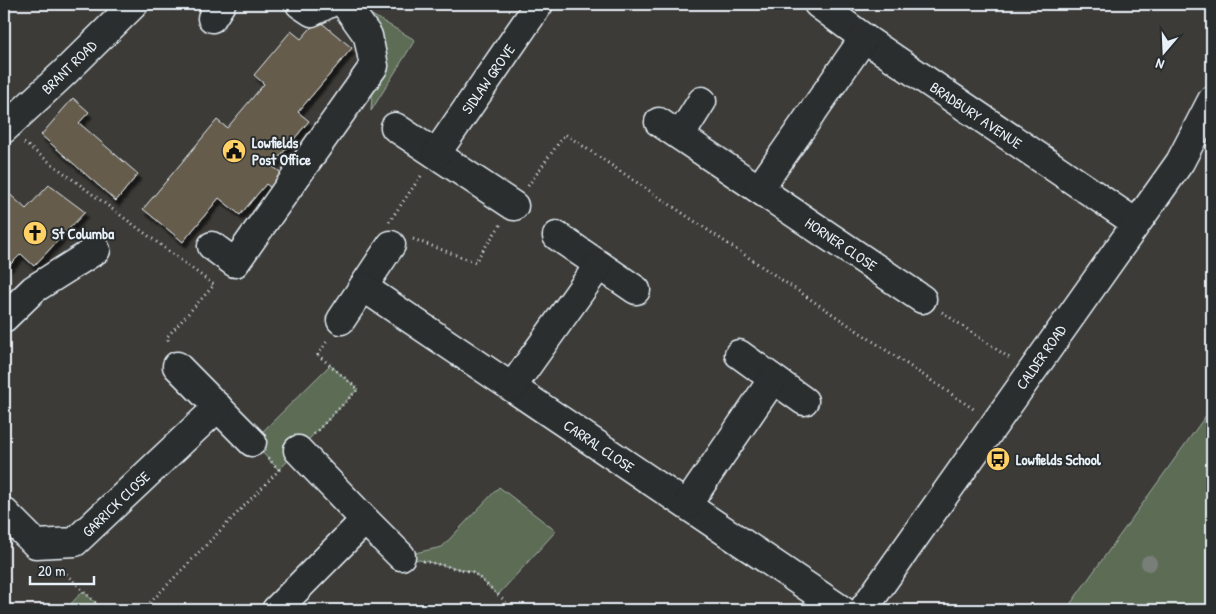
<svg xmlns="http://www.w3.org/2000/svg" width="1216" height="614" viewBox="0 0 1216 614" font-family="'Patrick Hand',sans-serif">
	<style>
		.green { fill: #5d6c54; stroke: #a2aea6 }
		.building { fill: #655b4c; stroke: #e8f1f8; filter: url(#shadow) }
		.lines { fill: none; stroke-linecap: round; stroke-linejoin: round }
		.minor-casing { stroke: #e8f1f8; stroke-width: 31 }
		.path { stroke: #e8f1f8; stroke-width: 3; stroke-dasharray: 1 4; stroke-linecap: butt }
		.minor { stroke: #2a2d2e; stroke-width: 28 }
		.tree { fill: #787e78 }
		.labels { text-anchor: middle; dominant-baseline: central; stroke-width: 4; stroke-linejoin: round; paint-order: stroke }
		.street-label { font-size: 15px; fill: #e8f1f8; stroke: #2a2d2e }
		.poi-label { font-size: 15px; font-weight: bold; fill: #e8f1f8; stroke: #2a2d2e; text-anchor: start }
	</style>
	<defs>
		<filter id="shadow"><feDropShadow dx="3" dy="5.5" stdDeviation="1" flood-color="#0009"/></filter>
	</defs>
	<rect width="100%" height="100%" fill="#3c3b37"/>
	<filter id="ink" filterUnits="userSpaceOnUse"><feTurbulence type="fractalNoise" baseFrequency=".02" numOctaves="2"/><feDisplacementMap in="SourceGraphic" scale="10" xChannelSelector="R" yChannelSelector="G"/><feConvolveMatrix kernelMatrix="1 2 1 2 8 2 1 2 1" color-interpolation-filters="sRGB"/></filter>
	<g filter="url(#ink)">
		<g class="green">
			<polygon points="353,4 415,40 371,111 374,66"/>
			<polygon points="330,365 358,389 279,470 252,442"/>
			<polygon points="1212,407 1212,610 1066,610"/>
			<polygon points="499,487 556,531 498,595 473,572 401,556 442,547"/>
			<polygon points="83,591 103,610 65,610"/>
		</g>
		<g class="building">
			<polygon points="318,20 352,48 298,112 309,121 272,166 283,174 271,188 266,184 240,215 219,198 183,242 143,209 217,120 227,128 264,84 254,75 291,31 301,39"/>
			<polygon points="73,98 89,112 79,123 138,174 116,201 41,135"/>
			<polygon points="49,185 85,212 34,266 21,254 4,271 4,189 26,209"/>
		</g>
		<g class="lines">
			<g class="minor-casing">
				<g id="minor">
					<polyline points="300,4 312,12 328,4"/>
					<polyline points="818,4 864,38 1136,223"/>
					<polyline points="212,18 221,4"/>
					<polyline points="659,122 922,299"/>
					<polyline points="395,127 514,206"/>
					<polyline points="4,129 64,73 134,4"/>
					<polyline points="680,136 702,101"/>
					<polyline points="436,154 539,4"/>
					<polyline points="759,189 864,38"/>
					<polyline points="557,236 636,290"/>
					<polyline points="212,246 235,263 374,66 368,36 345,4"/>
					<polyline points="363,287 391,245"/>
					<polyline points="4,318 34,289 96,250"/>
					<polyline points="341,320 363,287 842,610"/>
					<polyline points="739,354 804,401"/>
					<polyline points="177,366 252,442"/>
					<polyline points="512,387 599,265"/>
					<polyline points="298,450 365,520"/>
					<polyline points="687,505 773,379"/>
					<polyline points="4,512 36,544 75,542 218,407"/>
					<polyline points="276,610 365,520 401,556"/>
					<polyline points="863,610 1180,162 1212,100"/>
				</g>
			</g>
			<g class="path">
				<polyline points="24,143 214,285 167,337 169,343"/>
				<polyline points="528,186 565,134 975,410"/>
				<polyline points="389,222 423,173"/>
				<polyline points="413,239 475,262 501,224"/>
				<polyline points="942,312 1011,359"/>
				<polyline points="314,434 358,389 318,355 328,340"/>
				<polyline points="268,458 279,470"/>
				<polyline points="423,561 473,572 515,610"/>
				<polyline points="59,567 103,610"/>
				<polyline points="143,610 282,467"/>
			</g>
			<use href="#minor" class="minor"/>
		</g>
		<circle class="tree" cx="1149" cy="563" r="8"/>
	</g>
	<defs>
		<g id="civic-disc" transform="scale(1.25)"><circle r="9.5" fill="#ffd166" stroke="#2a2d2e"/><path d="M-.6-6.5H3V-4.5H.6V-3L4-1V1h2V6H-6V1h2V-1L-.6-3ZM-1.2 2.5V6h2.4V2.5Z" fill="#111"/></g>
		<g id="church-disc" transform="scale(1.25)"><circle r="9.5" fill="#ffd166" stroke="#2a2d2e"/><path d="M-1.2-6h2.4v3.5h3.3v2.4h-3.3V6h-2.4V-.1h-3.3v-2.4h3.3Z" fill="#111"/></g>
		<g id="bus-disc" transform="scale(1.25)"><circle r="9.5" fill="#ffd166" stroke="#2a2d2e"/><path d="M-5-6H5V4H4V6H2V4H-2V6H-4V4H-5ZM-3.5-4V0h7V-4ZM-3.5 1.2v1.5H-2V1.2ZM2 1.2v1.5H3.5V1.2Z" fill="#111"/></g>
	</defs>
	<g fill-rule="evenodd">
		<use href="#civic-disc" x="234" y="151"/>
		<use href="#church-disc" x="35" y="233"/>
		<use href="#bus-disc" x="998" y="459"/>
	</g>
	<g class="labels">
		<g class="street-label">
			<text transform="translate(69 67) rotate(-44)">BRANT ROAD</text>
			<text transform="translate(488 79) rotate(-55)">SIDLAW GROVE</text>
			<text transform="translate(976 115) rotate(34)">BRADBURY AVENUE</text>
			<text transform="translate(841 244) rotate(34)">HORNER CLOSE</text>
			<text transform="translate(1041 357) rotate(-55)">CALDER ROAD</text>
			<text transform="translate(599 446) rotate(34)">CARRAL CLOSE</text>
			<text transform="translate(116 504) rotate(-44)">GARRICK CLOSE</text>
		</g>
		<g class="poi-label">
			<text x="252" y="142">Lowfields<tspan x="252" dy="17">Post Office</tspan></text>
			<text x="52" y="233">St Columba</text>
			<text x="1016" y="459">Lowfields School</text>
		</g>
	</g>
	<rect width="1216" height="614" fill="none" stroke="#2a2d2e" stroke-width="20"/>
	<rect x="10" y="10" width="1196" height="594" fill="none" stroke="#e8f1f8" stroke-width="2" filter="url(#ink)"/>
	<g transform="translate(1164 52) rotate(199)" stroke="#2a2d2e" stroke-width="4" paint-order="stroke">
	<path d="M0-4L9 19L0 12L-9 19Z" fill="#e8f1f8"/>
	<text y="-8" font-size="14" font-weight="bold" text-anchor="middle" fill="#e8f1f8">N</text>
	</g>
	<path d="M30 576v8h64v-8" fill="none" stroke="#e8f1f8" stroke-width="2.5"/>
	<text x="38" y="576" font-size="15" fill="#e8f1f8" stroke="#2a2d2e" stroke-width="4" paint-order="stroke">20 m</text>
</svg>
